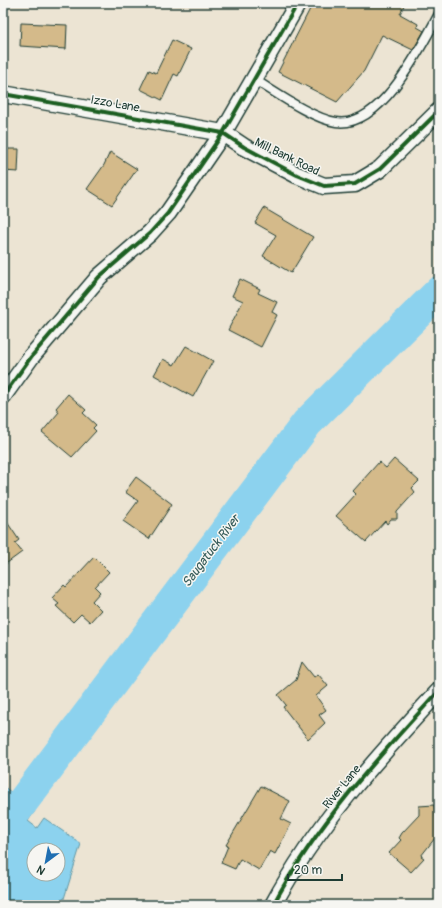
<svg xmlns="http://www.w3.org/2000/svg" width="442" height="908" viewBox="0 0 442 908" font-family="Pangolin,sans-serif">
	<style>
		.water { fill: #8cd2ee; stroke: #6096a4; fill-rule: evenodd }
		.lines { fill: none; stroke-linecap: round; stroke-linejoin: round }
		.river { stroke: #8cd2ee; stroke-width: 32 }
		.building { fill: #d4ba8a; stroke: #1f3d34 }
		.lane-casing { stroke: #1f3d34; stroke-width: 11 }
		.street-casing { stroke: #1f3d34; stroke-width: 19 }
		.lane { stroke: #f6f6f2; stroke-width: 8 }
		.street { stroke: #f6f6f2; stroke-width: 16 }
		.cycleway-casing { stroke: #f6f6f2; stroke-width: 6 }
		.cycleway { stroke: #1b5e20; stroke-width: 4 }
		.labels { text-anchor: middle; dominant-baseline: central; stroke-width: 3; stroke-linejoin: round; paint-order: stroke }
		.street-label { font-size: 12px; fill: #1f3d34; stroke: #f6f6f2 }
		.water-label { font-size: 13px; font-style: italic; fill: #355b59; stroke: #f6f6f2 }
	</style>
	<rect width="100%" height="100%" fill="#ece4d3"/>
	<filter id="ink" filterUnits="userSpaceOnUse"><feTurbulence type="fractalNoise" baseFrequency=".025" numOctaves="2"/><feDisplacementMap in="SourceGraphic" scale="8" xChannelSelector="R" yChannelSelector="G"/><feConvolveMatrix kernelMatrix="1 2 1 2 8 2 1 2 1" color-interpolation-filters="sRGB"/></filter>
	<g filter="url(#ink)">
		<path class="water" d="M 3,786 L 35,811 L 28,821 L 37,828 L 44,818 L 81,844 L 62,905 L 3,905 ZM 34,850 L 58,850 L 58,874 L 34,874 Z"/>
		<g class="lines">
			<polyline class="river" points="3,828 307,423 439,292"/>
		</g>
		<g class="building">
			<polygon points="313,3 405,3 400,14 418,24 417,27 424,31 413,50 382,35 364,71 337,102 278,72"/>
			<polygon points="21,23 67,25 66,49 20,46"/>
			<polygon points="172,40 191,49 178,76 174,74 162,100 140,89 149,70 156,73"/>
			<polygon points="3,149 19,149 18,172 3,171"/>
			<polygon points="110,152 137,169 112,205 87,189 104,165"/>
			<polygon points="264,208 313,237 291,273 263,256 276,235 255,223"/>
			<polygon points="240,279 260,289 258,293 277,302 272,312 277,315 261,347 228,330 243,301 232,296"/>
			<polygon points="186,346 213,361 193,397 154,375 163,359 174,365"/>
			<polygon points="68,394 86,410 83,413 96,425 93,428 96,431 72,457 42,432 59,412 56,408"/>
			<polygon points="394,459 419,481 412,488 415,492 397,512 397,519 391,519 387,524 385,521 366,542 336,516 356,494 353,491 379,462 386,468"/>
			<polygon points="136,477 172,504 149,539 123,521 138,501 125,492"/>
			<polygon points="3,516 19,540 15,543 22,552 3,566"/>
			<polygon points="94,557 109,572 95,587 100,592 92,601 101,610 90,622 81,614 73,622 56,606 59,604 52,598 64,585 66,587"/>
			<polygon points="302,662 314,677 318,674 328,686 316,696 326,710 319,715 325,723 308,739 283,707 286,705 278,695 296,680"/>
			<polygon points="261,786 290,801 281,819 291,824 275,854 270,851 259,870 240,859 235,869 221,863 228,846 226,845"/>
			<polygon points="434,805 439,833 421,856 424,858 411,872 389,853 401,840 399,838 402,833 419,815 419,806"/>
		</g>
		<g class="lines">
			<g class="lane-casing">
				<path id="lane" d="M 255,80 C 275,92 313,119 336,122 C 381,129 421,47 439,14"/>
			</g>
			<g class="street-casing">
				<g id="street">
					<polyline points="3,94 223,133 244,147 297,175 324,186 355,184 380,169 439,111"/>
					<polyline points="3,396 31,357 99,277 150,233 168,213 223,133 298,3"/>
					<path d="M 273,905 C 316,825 377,758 439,691"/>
				</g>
			</g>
			<use href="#lane" class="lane"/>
			<use href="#street" class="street"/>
			<g class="cycleway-casing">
				<g id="cycleway">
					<polyline points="3,94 223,133 244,147 297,175 324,186 355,184 380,169 439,111"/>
					<polyline points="3,396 31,357 99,277 150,233 168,213 223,133 298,3"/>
					<path d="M 273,905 C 316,825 377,758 439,691"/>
				</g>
			</g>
			<use href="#cycleway" class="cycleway"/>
		</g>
	</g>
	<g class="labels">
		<g class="street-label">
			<text transform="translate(115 104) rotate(10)">Izzo Lane</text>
			<text transform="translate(287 157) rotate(26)">Mill Bank Road</text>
			<text transform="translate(342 787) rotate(-51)">River Lane</text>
		</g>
		<g class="water-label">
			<text transform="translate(211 551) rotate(-53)">Saugatuck River</text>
		</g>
	</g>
	<rect width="442" height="908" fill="none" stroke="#f6f6f2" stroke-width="16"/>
	<rect x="8" y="8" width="426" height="892" fill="none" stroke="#1f3d34" stroke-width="1.5" filter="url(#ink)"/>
	<g transform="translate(46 862) rotate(212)"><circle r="19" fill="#f6f6f2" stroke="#a0aca6"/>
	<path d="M0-3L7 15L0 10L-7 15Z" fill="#1f6fb2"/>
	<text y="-6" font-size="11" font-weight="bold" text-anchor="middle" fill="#1f3d34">N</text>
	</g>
	<path d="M288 874v6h54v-6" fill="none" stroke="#1f3d34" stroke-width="2"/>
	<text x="294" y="874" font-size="12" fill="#1f3d34" stroke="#f6f6f2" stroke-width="3" paint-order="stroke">20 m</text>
</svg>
